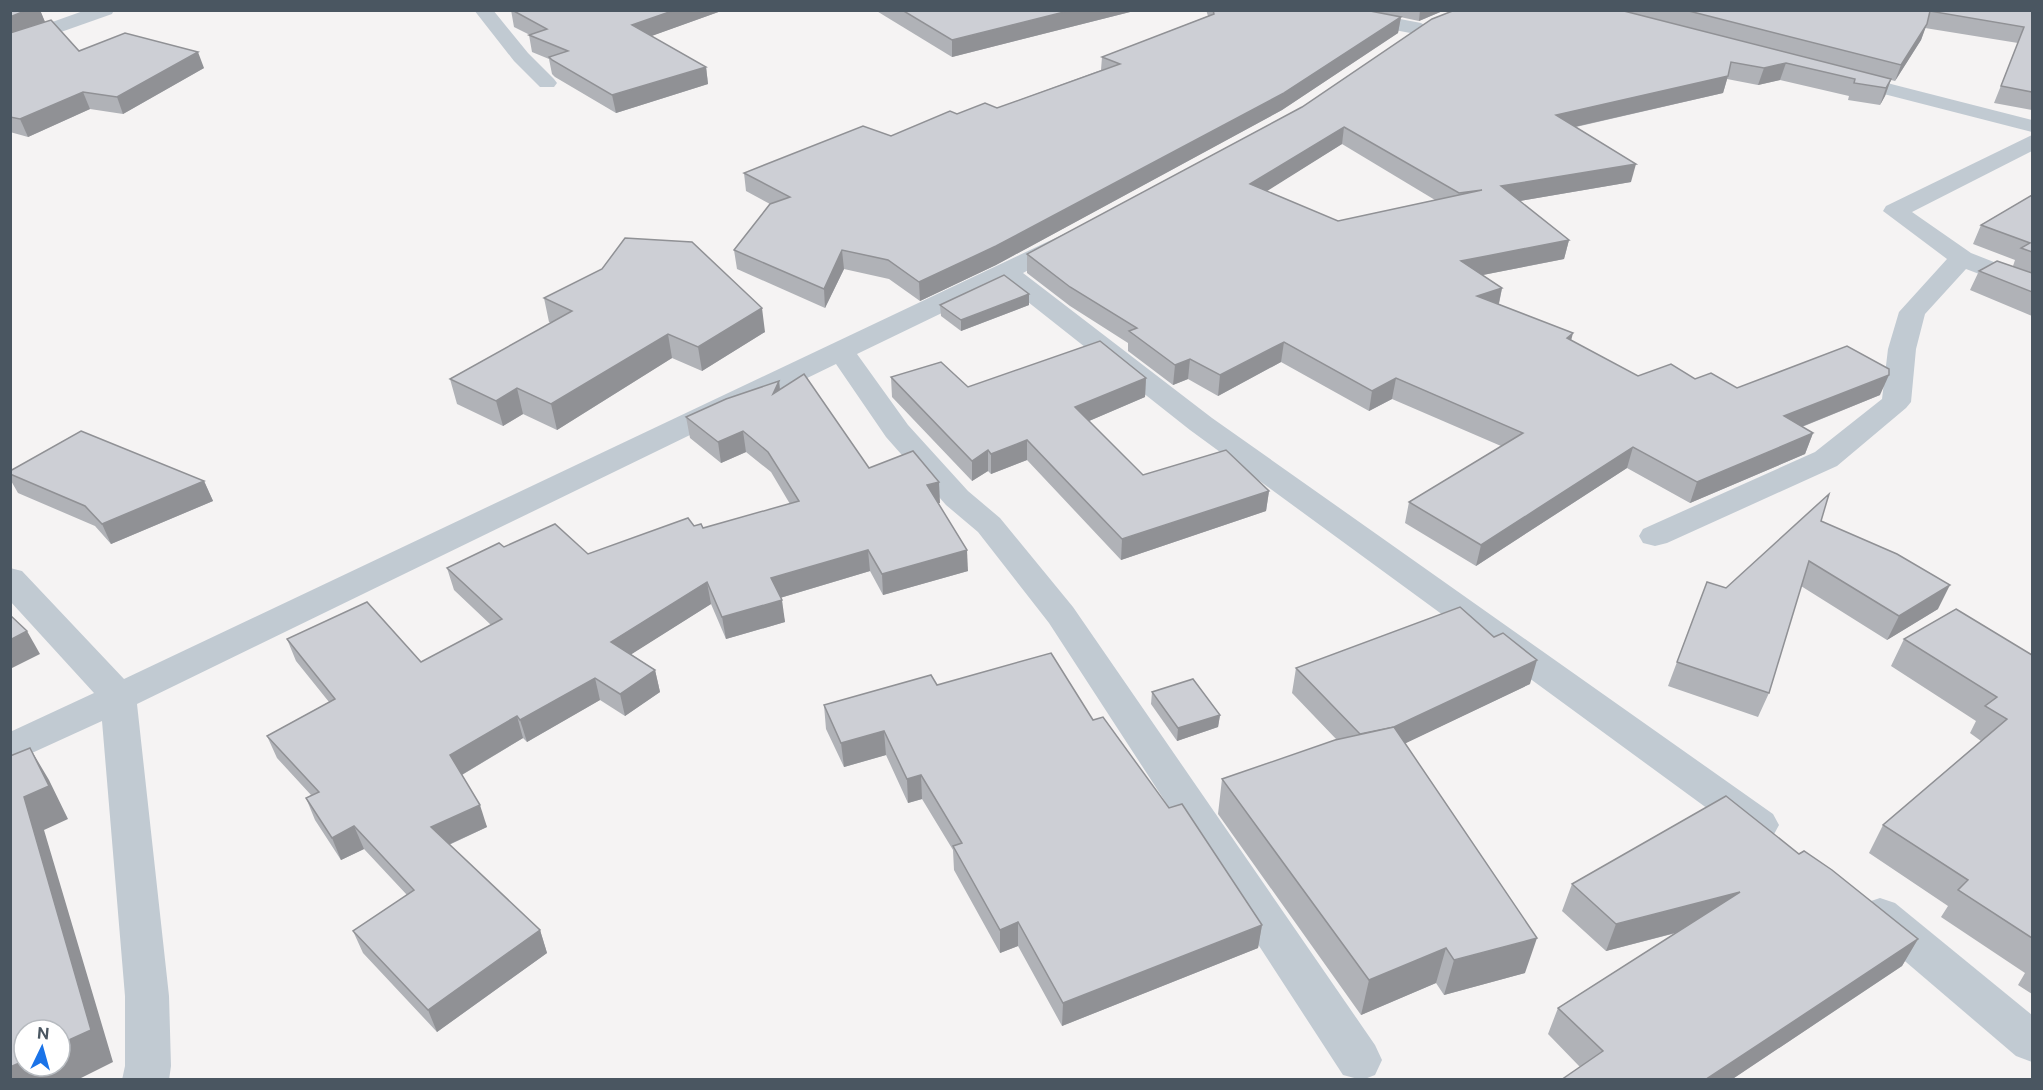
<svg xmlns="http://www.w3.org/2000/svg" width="2043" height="1090" viewBox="0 0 2043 1090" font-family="'Public Sans',sans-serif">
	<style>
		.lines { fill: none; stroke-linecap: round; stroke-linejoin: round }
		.minor { fill: #c1cad2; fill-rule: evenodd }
		.wall { fill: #b0b2b7; fill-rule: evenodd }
		.shaded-wall { fill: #909195 }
		.building { fill: #cdcfd5; stroke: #909195; stroke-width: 1.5; fill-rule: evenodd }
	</style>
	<rect width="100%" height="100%" fill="#f5f3f3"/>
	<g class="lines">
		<g class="minor">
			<polygon points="86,10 114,10 112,14 10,50 10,37"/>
			<polygon points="474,10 493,10 528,53 554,79 557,83 554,87 540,87 514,61"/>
			<polygon points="1311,10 1353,10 1421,23 1431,29 1421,35 1320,16"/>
			<polygon points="1844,72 2032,120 2032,132 1837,82 1834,78 1837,74"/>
			<polygon points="2032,135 2032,151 1912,212 1971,253 2032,277 2032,294 1966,269 1925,314 1916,349 1911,402 1906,408 1837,466 1667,543 1655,546 1643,543 1639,536 1643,529 1815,452 1882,399 1888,349 1899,312 1947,259 1883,211 1886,206"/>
			<polygon points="1066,233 1075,235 1078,240 1075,245 1023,273 1212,418 1773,814 1779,825 1773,836 1759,841 1745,836 1190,430 1004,283 857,354 908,425 968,491 1000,518 1073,607 1375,1045 1382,1060 1375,1075 1362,1080 1343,1075 1049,623 978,532 946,505 886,437 836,364 137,704 169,996 171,1066 169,1080 122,1080 125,1066 125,996 102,721 10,763 10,732 94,693 10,601 10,568 22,571 124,679"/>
			<polygon points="1880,898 1895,903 2032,1015 2032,1062 2016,1056 1865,927 1859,915 1865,903"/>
		</g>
	</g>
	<g class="wall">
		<polygon points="10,10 40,10 45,22 79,51 204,68 123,114 90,109 28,137 10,132"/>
		<polygon points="511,10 724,10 651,36 706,67 708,84 616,113 555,77 552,74 549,59 532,52 529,35 530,35 514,27"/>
		<polygon points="875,10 1138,10 952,57"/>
		<polygon points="1206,10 1365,10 1401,17 1398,33 1282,110 996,265 920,301 889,279 844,269 825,308 737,269 734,250 770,204 746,191 744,173 891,136 957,114 997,108 1101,70 1102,57 1208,16"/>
		<polygon points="1367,10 1445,10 1419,21"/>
		<path d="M 1455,10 L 2032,10 L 2032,110 L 1994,103 L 2018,43 L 1925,28 L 1921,40 L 1895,81 L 1891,80 L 1885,96 L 1880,105 L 1848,100 L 1849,96 L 1780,80 L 1758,85 L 1727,79 L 1723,93 L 1576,127 L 1631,182 L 1519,201 L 1569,240 L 1564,259 L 1483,275 L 1502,288 L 1499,304 L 1571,341 L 1638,376 L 1695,379 L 1737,388 L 1880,395 L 1802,427 L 1813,433 L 1805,454 L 1690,503 L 1627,468 L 1476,566 L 1405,523 L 1409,502 L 1501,446 L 1392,399 L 1369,411 L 1281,362 L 1218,396 L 1188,379 L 1173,385 L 1128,351 L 1128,343 L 1070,306 L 1027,273 L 1027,254 L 1302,107 ZM 1342,144 L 1435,200 L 1338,221 L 1266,191 Z"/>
		<polygon points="2032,195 2032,316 1970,290 1979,271 2013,266 2015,260 1973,244 1981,225"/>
		<polygon points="1029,294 1029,305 961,331 941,316 940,305"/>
		<polygon points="544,298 765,332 702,371 672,358 557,430 523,414 503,426 457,404 450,379 551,323 549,322"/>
		<polygon points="891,377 968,387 1146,378 1145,397 1089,421 1143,475 1269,491 1266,511 1121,560 1027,460 991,474 988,471 972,481 892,397"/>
		<polygon points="779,381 780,389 869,468 940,503 938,503 968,571 883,595 870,571 780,598 785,622 726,639 711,604 631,654 655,670 660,692 625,716 600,700 527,742 523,738 462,775 487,827 449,845 540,930 547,953 437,1032 363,953 353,931 407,895 364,849 341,860 315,820 306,798 311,795 277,758 267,736 329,702 296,661 287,639 421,662 491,625 454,590 447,568 504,547 588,554 694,526 703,528 790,504 771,472 746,452 721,463 690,438 686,417"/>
		<polygon points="10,471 204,481 213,501 111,544 95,526 18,493 10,479"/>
		<polygon points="1821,521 1938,609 1887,640 1801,586 1769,693 1758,717 1668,686 1707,582 1726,588"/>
		<polygon points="1904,639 2032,655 2032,994 2018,985 2025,973 1941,917 1948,906 1869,853 1883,825 1981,741 1970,733 1976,721 1891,666"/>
		<polygon points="1296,668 1530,684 1405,743 1525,973 1444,995 1436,983 1361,1015 1218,814 1222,779 1337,740 1292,693"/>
		<polygon points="937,685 1093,720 1169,808 1262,925 1258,948 1062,1026 1018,946 1000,953 954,870 953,850 922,799 908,803 886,755 844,767 826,729 824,705"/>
		<polygon points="1152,692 1220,715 1218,727 1177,741 1151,704"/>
		<polygon points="1799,854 1918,939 1902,966 1731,1080 1561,1080 1580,1067 1548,1034 1558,1008 1676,933 1606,951 1562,911 1572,884"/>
	</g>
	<g class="shaded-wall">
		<polygon points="27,10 40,10 45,22 10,35 10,17"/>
		<polygon points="675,10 724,10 635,42 632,25"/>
		<polygon points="1072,10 1138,10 952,57 952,40"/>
		<polygon points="1420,10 1445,10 1419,21"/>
		<polygon points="1401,17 1398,33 1282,110 996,265 920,301 919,282"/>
		<polygon points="1927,24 1921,40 1895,81 1901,65"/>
		<polygon points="198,52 204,68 123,114 117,97"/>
		<polygon points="1786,63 1780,80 1758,85 1764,68"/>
		<polygon points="706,67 708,84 616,113 612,95"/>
		<polygon points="1728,76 1723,93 1552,132 1556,115"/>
		<polygon points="1891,79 1885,96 1880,105 1886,88"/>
		<polygon points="83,92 90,109 28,137 20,119"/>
		<polygon points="1344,127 1342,144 1248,203 1250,184"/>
		<polygon points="1636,164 1631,182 1497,205 1501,186"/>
		<polygon points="1569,240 1564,259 1457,280 1461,261"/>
		<polygon points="842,250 844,269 825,308 824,289"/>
		<polygon points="1502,288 1498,307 1477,296"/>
		<polygon points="1029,294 1029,305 961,331 961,320"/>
		<polygon points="762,308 765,332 702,371 698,347"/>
		<polygon points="1573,333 1568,353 1567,338"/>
		<polygon points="668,334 672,358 557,430 551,404"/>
		<polygon points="1284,342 1281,362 1218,396 1220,375"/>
		<polygon points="1190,359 1188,379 1173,385 1175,365"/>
		<polygon points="1889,375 1880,395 1776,437 1784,416"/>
		<polygon points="1146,378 1145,397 1075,427 1075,407"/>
		<polygon points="1396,378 1392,399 1369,411 1372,391"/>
		<polygon points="779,381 781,401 773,394"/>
		<polygon points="517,388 523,414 503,426 496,401"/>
		<polygon points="743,431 746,452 721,463 718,442"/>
		<polygon points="1813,433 1805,454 1690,503 1697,482"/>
		<polygon points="1027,440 1027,460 991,474 991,454"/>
		<polygon points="1633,447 1627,468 1476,566 1481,545"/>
		<polygon points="988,450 988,471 972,481 972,461"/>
		<polygon points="204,481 213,501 111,544 102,524"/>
		<polygon points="939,482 940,503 928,506 927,485"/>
		<polygon points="1269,491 1266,511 1121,560 1122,539"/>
		<polygon points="868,550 870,571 773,600 771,578"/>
		<polygon points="967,550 968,571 883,595 882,574"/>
		<polygon points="707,582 711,604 616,664 611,642"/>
		<polygon points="1950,585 1938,609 1887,640 1899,616"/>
		<polygon points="782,600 785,622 726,639 722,617"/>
		<polygon points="27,631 40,654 10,669 10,640"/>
		<polygon points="1537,660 1530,684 1360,765 1365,740"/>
		<polygon points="655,670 660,692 625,716 620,694"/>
		<polygon points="595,678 600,700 527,742 520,720"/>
		<polygon points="1220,715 1218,727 1177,741 1178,728"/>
		<polygon points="517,716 523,738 458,777 450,755"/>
		<polygon points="884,731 886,755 844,767 841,743"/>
		<polygon points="30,748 49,780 68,819 44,830 113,1062 77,1080 10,1080 10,1067 24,1061 24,1066 60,1066 60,1044 24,797"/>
		<polygon points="921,775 922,799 908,803 907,779"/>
		<polygon points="480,805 487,827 439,849 431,827"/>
		<polygon points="354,826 364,849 341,860 332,838"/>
		<polygon points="1740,892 1728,919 1606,951 1616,924"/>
		<polygon points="1018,922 1018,946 1000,953 1000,930"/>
		<polygon points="1262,925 1258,948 1062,1026 1063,1003"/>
		<polygon points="540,930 547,953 437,1032 428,1010"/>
		<polygon points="1537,938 1525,973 1444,995 1454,960"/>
		<polygon points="1918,939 1902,966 1731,1080 1705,1080"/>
		<polygon points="1446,948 1436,983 1361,1015 1369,980"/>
	</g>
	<g class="building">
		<polygon points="10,10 27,10 10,17"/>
		<polygon points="512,10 675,10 632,25 706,67 612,95 552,60 549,57 568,51 529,35 547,29"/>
		<polygon points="902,10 1072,10 952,40"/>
		<polygon points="1213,10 1365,10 1401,17 1284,93 996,246 919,282 888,260 842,250 824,289 734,250 770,204 790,197 744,173 863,126 891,136 950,111 957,114 985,103 997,108 1120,64 1102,57 1214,14"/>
		<path d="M 1455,10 L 1620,10 L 1891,79 L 1886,88 L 1854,83 L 1855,79 L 1786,63 L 1764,68 L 1731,62 L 1728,76 L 1556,115 L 1636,164 L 1501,186 L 1569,240 L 1461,261 L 1502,288 L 1477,296 L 1573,333 L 1567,338 L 1638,376 L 1671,364 L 1695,379 L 1711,373 L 1737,388 L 1847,346 L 1889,369 L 1889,375 L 1784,416 L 1813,433 L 1697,482 L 1633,447 L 1481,545 L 1409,502 L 1523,433 L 1396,378 L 1372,391 L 1284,342 L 1220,375 L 1190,359 L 1175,365 L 1129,331 L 1137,328 L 1070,287 L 1027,254 L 1302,107 L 1432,19 ZM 1344,127 L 1459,193 L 1482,190 L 1338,221 L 1250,184 Z"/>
		<polygon points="1685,10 2032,10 2032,92 2001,86 2024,27 1930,11 1927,24 1901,65"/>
		<polygon points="51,20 79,51 125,33 198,52 117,97 83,92 20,119 10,117 10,33"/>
		<polygon points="2032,195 2032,252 2021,248 2030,243 1981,225"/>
		<polygon points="625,238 692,242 762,308 698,347 668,334 551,404 517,388 496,401 450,379 572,311 544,298 602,269"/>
		<polygon points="1997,261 2032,273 2032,292 1979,271"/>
		<polygon points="1004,275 1029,294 961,320 940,305"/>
		<polygon points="1100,341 1146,378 1075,407 1143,475 1226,450 1269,491 1122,539 1027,440 991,454 988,450 972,461 891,377 941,362 968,387"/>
		<polygon points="804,374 869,468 913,451 939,482 927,485 967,550 882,574 868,550 771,578 782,600 722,617 707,582 611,642 655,670 620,694 595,678 520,720 517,716 450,755 480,805 431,827 540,930 428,1010 353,931 414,890 354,826 332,838 306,798 319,792 267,736 335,699 287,639 367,602 421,662 502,619 447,568 499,543 504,547 555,524 588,554 688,518 694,526 701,524 703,528 799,501 768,452 743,431 718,442 686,417 726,399 779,381 773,394"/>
		<polygon points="81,431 204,481 102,524 85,506 10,474 10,471"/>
		<polygon points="1829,494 1821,521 1897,554 1950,585 1899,616 1809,561 1769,693 1677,662 1707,582 1726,588"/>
		<polygon points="1460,607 1494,637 1503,633 1537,660 1394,727 1360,734 1296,668"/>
		<polygon points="1956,609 2032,655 2032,938 1958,890 1968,880 1883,825 2007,719 1985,706 1997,697 1904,639"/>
		<polygon points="10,615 27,631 10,640"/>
		<polygon points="1051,653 1093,720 1103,717 1169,808 1182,804 1262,925 1063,1003 1018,922 1000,930 953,846 962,843 921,775 907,779 884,731 841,743 824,705 931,675 937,685"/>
		<polygon points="1193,679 1220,715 1178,728 1152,692"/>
		<polygon points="1394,727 1537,938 1454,960 1446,948 1369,980 1222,779 1335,740"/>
		<polygon points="30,748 49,786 24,797 91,1030 60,1044 60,1030 24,1030 24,1061 10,1067 10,756"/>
		<polygon points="1726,796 1799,854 1804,851 1832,870 1918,939 1705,1080 1561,1080 1603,1051 1558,1008 1740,892 1616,924 1572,884"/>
	</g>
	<rect width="2043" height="1090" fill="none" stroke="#4a5661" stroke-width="24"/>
	<g transform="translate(42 1048) rotate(5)"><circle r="28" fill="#ffffff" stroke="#b7bbc0" stroke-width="1.5"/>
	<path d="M0-4.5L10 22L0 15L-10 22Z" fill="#1a73e8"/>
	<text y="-9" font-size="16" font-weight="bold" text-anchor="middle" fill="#4a5661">N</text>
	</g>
</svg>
